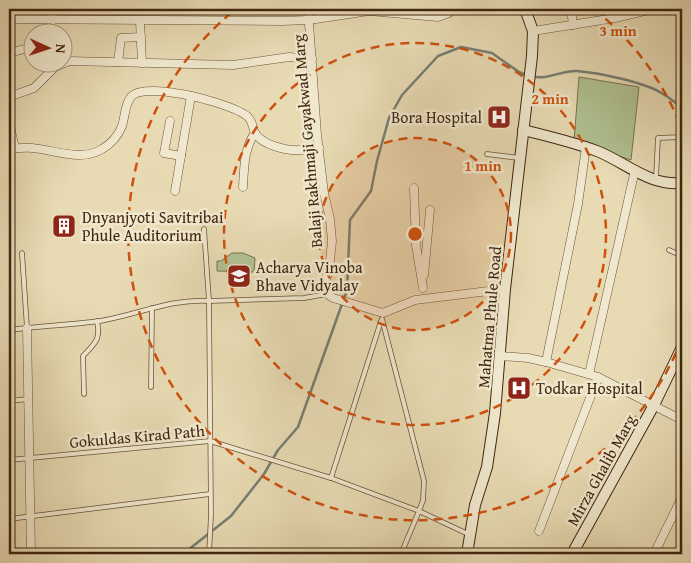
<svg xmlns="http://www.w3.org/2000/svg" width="691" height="563" viewBox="0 0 691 563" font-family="'Gentium Book Plus',serif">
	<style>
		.green { fill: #b0c191; stroke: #787350 }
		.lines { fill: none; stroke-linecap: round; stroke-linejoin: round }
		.stream { stroke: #767e74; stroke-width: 2.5 }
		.lane-casing { stroke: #6a5239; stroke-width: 5.5 }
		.street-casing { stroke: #6a5239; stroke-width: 9 }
		.secondary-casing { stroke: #402510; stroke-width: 12 }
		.lane { stroke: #f0e8ce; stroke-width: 4 }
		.street { stroke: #f0e8ce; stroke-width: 8 }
		.secondary { stroke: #f0e8ce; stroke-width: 10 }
		.ring { fill: none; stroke: #cf510d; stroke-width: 2.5; stroke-dasharray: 9 6 }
		.labels { text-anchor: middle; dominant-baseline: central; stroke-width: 5; stroke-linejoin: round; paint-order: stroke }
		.poi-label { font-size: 16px; fill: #402510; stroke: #f0e8ce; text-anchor: start }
		.street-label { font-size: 16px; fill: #402510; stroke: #f0e8ce }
		.centre { fill: #cf510d; stroke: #f0e8ce; stroke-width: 2.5 }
		.ring-label { font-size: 15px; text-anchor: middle; font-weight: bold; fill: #cf510d; stroke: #f0e8ce; stroke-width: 5; stroke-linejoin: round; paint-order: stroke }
	</style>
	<rect width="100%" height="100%" fill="#e8dbb4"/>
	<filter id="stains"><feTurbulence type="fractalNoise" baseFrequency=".004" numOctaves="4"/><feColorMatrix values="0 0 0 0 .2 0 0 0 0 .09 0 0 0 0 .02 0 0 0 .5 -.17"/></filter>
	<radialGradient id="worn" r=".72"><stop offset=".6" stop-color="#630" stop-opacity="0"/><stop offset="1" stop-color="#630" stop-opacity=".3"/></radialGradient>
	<g class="green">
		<polygon points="579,77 639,87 631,160 574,141"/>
		<polygon points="232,253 243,253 255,258 254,272 217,271 217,261 221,261"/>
	</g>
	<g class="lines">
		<g class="stream">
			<path d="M 532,76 C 546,81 562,70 577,71 C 599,73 645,82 663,94 C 670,98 675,103 682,107"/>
			<polyline points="183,554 231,516 264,474 278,450 298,427 347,290 350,220 371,191 377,161 389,118 402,95 438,56 461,47 492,53 519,72 526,75"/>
		</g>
		<g class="lane-casing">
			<g id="lane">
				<polyline points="487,154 519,158"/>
				<polyline points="656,178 658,138 682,137"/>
				<polyline points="204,229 209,301 211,515 209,554"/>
				<polyline points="669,250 682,256"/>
				<polyline points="22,253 27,328"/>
				<polyline points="382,319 424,481 423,500 419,511 401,554"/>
				<path d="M 9,330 C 39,326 70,325 100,321 C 137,315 172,298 209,301 L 304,298 L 327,294"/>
				<polyline points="151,387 152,308"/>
				<path d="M 84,394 L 83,356 C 95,343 101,340 97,321"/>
				<polyline points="9,401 28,399"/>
				<polyline points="9,460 210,441 331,478 419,511 468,534"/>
				<polyline points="331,478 381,321"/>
				<polyline points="9,519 210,494"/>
			</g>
		</g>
		<g class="street-casing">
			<g id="street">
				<polyline points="308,9 317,135 324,193 330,219 332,241 330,261 326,281 327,294 333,298 383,313 415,300 505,289"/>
				<polyline points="571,9 573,25"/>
				<polyline points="9,19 281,21 309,20 369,11 438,17 449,13 454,9"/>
				<polyline points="53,20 53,9"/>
				<polyline points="140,21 142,63"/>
				<polyline points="533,31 615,18 653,9"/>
				<polyline points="9,53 32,47"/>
				<polyline points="118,62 121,38 141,37"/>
				<polyline points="9,97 34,88 55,67 69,61 233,65 289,57 312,59"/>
				<polyline points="170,121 164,153 181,156"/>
				<polyline points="9,122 15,148"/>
				<path d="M 9,150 C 38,140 75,166 102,149 C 111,144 118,136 122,126 C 125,117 125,101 133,95 C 141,89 165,91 175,93 C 192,95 234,106 247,116 C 253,121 252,127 255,133 C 262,145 287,151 300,150 C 306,150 313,148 319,147"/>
				<path d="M 243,187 C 244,169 244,148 255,133"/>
				<polyline points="414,188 416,245 423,288"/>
				<polyline points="175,191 191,96"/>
				<polyline points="424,275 430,210"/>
				<polyline points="27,328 31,554"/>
				<polyline points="500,356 528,358 546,362 598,377 682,420"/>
				<polyline points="546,362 578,204 586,147"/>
				<polyline points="589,374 635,170"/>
				<polyline points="539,531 598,377"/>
				<polyline points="654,554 682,497"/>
			</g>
		</g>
		<g class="secondary-casing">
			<g id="secondary">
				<path d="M 523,130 C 548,136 573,142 597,151 C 627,163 649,186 682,183"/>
				<polyline points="467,554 475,505 487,467 495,413 505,289 532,56 533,31 525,9"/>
				<polyline points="572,554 654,405 682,347"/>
			</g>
		</g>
		<use href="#lane" class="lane"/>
		<use href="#street" class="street"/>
		<use href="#secondary" class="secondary"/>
	</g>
	<circle cx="415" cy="234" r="96" fill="#cf510d" fill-opacity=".12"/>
	<g class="ring">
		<circle cx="415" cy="234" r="96"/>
		<circle cx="415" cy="234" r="191"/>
		<path d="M682 339A287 287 0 1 1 236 9M594 9A287 287 0 0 1 682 129"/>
	</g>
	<defs>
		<g id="hospital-square" transform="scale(1.25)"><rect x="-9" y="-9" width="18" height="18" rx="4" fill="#8f2418" stroke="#f0e8ce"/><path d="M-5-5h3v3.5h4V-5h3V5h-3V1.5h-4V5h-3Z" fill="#fff"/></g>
		<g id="building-square" transform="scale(1.25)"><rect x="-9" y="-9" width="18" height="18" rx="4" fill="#8f2418" stroke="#f0e8ce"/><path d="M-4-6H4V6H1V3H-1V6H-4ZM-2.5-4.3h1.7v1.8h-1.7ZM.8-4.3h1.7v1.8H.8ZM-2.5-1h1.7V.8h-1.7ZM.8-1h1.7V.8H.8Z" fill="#fff"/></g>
		<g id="school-square" transform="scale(1.25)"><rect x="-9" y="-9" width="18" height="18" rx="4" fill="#8f2418" stroke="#f0e8ce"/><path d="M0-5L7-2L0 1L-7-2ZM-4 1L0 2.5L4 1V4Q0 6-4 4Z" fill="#fff"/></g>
	</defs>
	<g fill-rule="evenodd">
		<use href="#hospital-square" x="499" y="117"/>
		<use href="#building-square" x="64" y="226"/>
		<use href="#school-square" x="239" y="276"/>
		<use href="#hospital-square" x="519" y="388"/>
	</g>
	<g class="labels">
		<g class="poi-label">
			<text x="482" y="117" text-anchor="end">Bora Hospital</text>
			<text x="82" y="217">Dnyanjyoti Savitribai<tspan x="82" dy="18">Phule Auditorium</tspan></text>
			<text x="256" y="267">Acharya Vinoba<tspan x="256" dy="18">Bhave Vidyalay</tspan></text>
			<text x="536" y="388">Todkar Hospital</text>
		</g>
		<g class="street-label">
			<text transform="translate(307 141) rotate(-95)">Balaji Rakhmaji Gayakwad Marg</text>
			<text transform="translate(489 317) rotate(-85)">Mahatma Phule Road</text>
			<text transform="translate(137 436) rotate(-5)">Gokuldas Kirad Path</text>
			<text transform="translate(601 470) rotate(-61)">Mirza Ghalib Marg</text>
		</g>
	</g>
	<circle cx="415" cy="234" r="8" class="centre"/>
	<g class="ring-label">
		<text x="618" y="36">3 min</text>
		<text x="550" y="104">2 min</text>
		<text x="483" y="171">1 min</text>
	</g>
	<rect width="691" height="563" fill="none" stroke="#e8dbb4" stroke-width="30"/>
	<rect x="10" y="10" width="671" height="543" fill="none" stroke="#402510" stroke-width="2.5"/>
	<rect x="15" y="15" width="661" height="533" fill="none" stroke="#402510"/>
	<g transform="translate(48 48) rotate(93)"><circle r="24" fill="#f0e8ce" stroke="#aa9a82"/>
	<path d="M0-4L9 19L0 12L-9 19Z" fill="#8f2418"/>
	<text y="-8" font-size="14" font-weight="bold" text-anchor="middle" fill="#402510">N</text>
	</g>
	<rect width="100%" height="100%" filter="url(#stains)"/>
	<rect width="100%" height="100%" fill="url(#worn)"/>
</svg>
